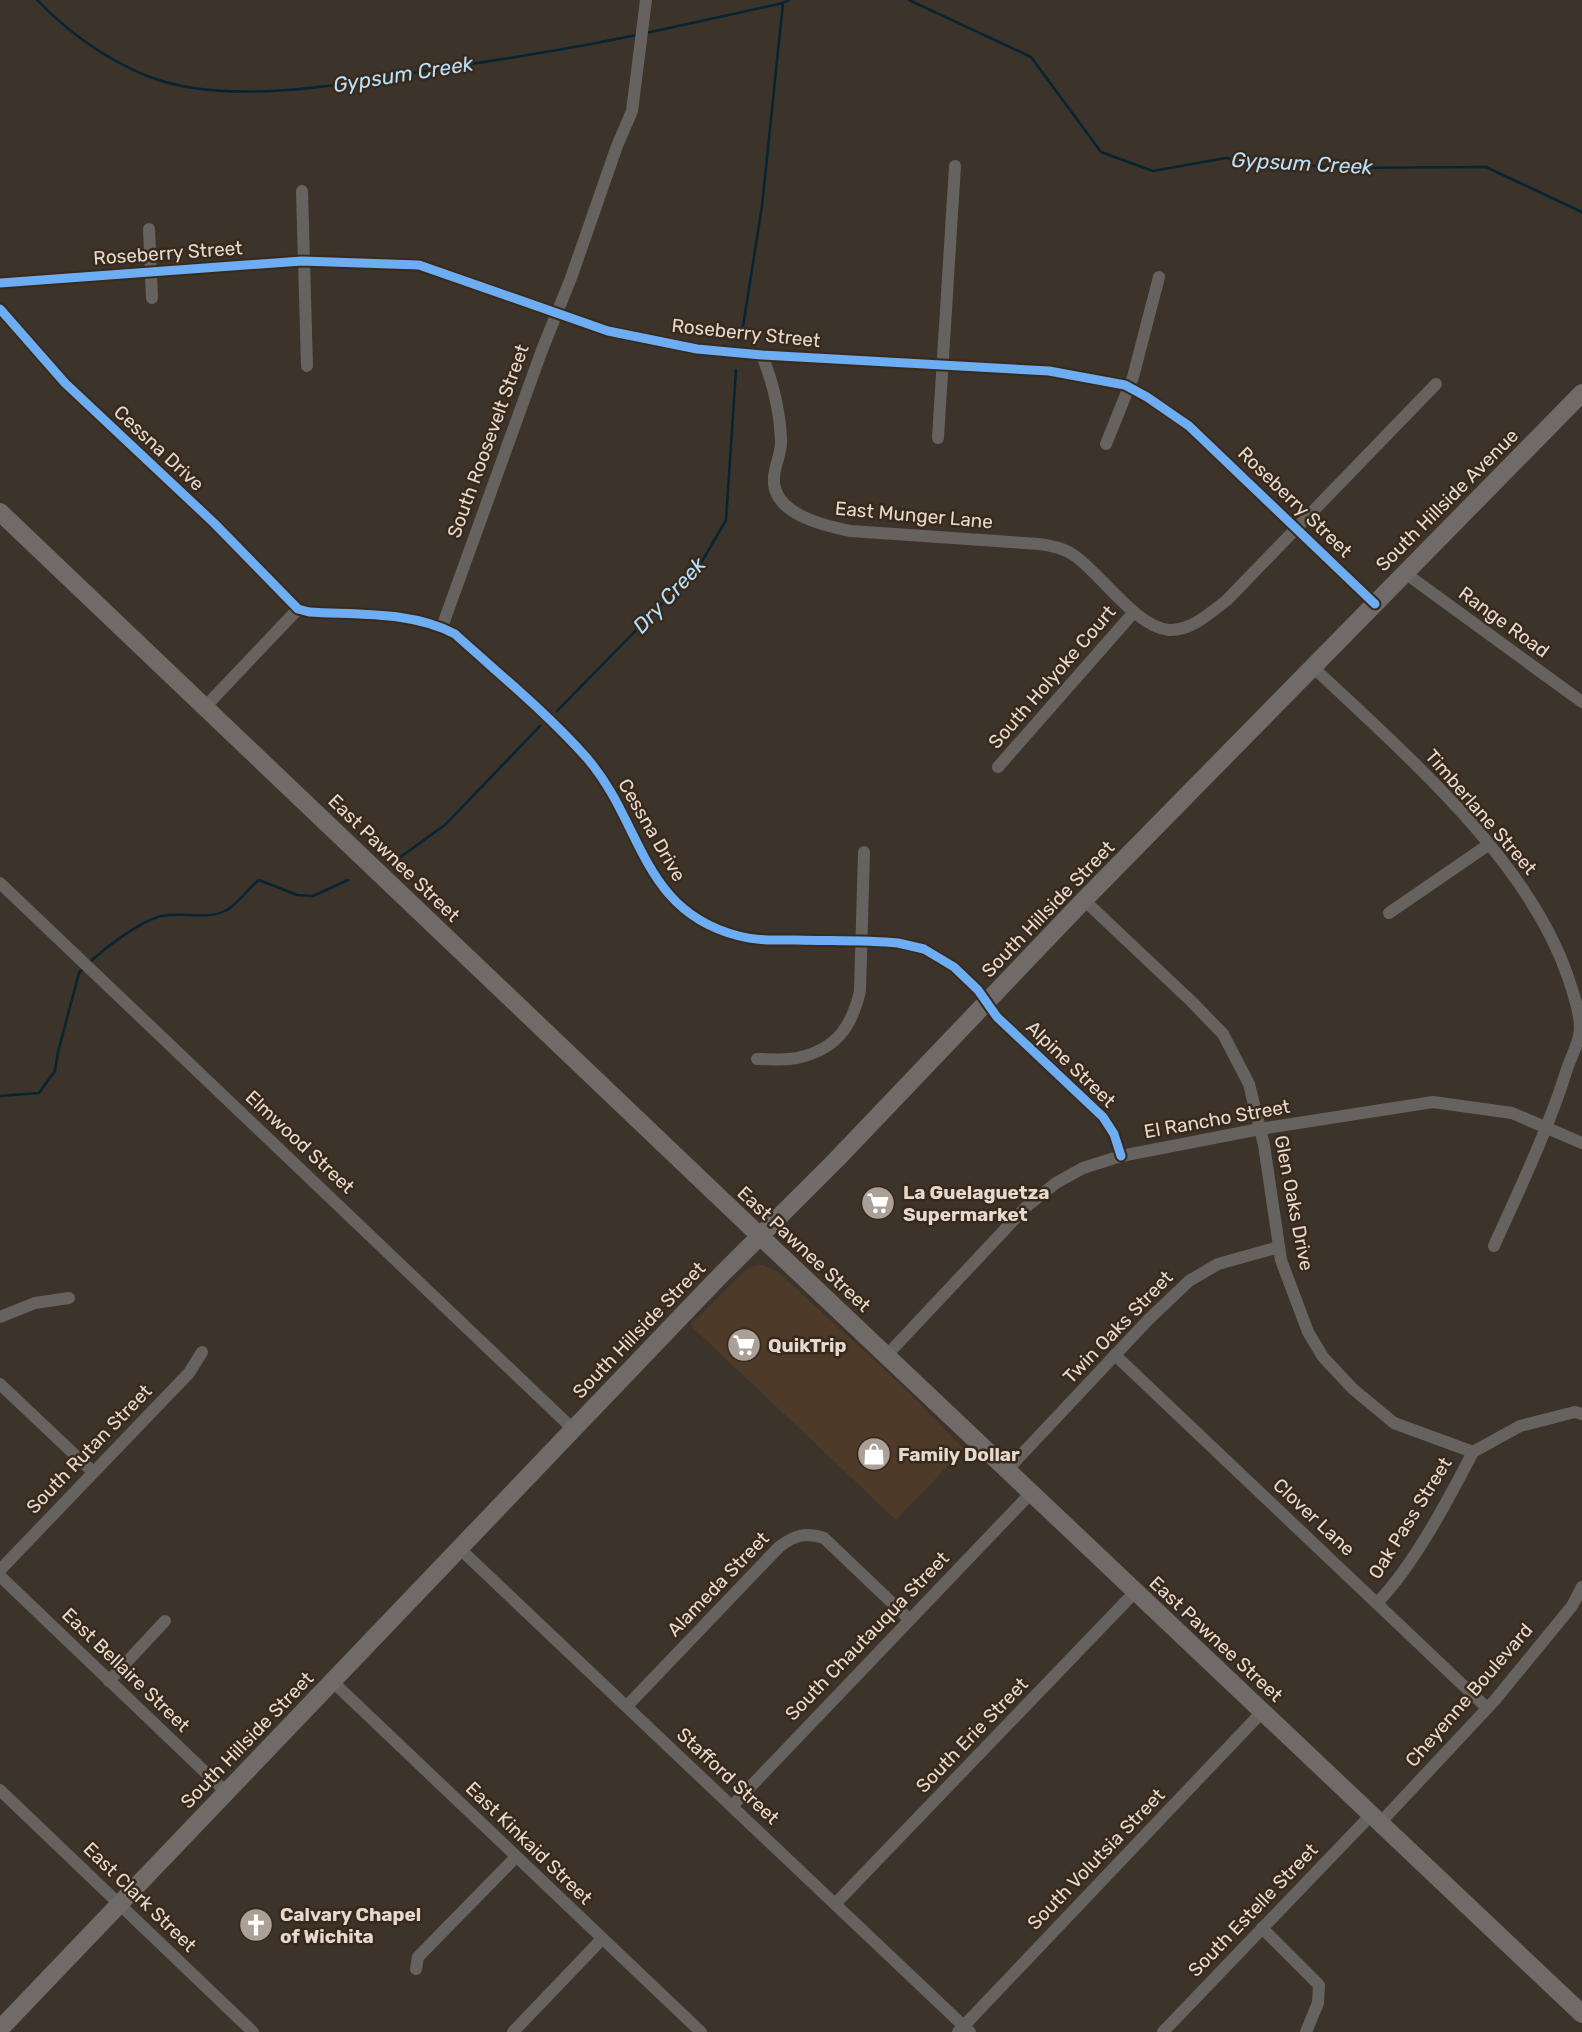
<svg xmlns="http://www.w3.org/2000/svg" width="1582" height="2032" viewBox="0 0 1582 2032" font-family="Rubik,sans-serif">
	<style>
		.built { fill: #4e3a28 }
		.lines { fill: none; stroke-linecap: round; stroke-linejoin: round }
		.stream { stroke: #072432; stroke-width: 2.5 }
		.minor { stroke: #666260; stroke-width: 12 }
		.secondary { stroke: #706b69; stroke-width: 18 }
		.cycleway-casing { stroke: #39291a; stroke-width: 13 }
		.cycleway { stroke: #6dadf4; stroke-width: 9 }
		.labels { text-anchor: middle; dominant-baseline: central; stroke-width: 5; stroke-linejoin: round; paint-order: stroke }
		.street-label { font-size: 19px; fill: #e5dad1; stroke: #39291a }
		.poi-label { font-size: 19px; font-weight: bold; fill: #e5dad1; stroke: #39291a; text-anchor: start }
		.water-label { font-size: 21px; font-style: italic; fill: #b4e1fe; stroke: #39291a }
	</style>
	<rect width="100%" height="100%" fill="#3c332b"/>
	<polygon class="built" points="763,1265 778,1272 897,1381 964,1449 896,1520 690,1325 745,1271 754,1266"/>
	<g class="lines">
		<g class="stream">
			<path d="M 37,0 C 70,34 106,60 150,77 C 230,108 355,82 438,69 C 505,59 571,49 636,35"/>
			<polyline points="909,0 1031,57 1101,152 1153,171 1226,158 1337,168 1486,167 1582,212"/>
			<polyline points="646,33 783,3 789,0"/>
			<polyline points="742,333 762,206 783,3"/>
			<polyline points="557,711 700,565 726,520 736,370"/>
			<polyline points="396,858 402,856 446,824 540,726"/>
			<path d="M 89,963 C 106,947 140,921 162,916 C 183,912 209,920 227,910 C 240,902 247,889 259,880 L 297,895 L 313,896 L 348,880"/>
			<polyline points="0,1096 39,1093 55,1071 58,1052 79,973 85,967"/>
		</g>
		<g class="minor">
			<polyline points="302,191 307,366"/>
			<polyline points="149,229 152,298"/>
			<polyline points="0,283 302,261 419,265 608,331 697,349 762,355 1049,371 1125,385 1147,397 1189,426 1375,604"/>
			<path d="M 0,309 L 65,383 L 214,523 L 298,609 L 309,612 C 357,615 412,611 455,634 C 499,674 547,713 586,757 C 643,822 640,911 739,936 C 758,941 778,940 797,940 C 831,941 865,940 898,943 L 924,949 L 954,967 L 978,990 L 997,1017 L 1103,1117 L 1114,1134 L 1121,1156"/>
			<path d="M 762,355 C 773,383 780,410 781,440 C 782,452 775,464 774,477 C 771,514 824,526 851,531 L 1039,544 C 1053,546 1064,548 1075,556 C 1102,575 1136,627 1169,630 C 1192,631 1211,612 1227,600 L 1436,384"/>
			<polyline points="938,438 955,166"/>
			<polyline points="1106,444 1133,377 1159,277"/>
			<polyline points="1405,573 1582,702"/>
			<polyline points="442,627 542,350 571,278 617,146 632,111 646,0"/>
			<path d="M 1313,667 C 1402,752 1527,857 1568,977 C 1573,993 1580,1011 1580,1028 C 1580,1041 1571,1057 1567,1069 C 1548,1130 1520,1188 1494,1246"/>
			<polyline points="205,707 298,609"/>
			<polyline points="998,767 1134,612"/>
			<polyline points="0,883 573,1429"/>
			<polyline points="1084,900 1192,1002 1223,1034 1249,1084 1264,1145 1281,1260 1308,1332 1323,1357 1353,1389 1394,1423 1473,1452 1520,1426 1575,1412 1582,1414"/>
			<polyline points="1389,913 1488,845"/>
			<path d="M 757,1059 C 771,1059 788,1061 801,1057 C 837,1048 852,1026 860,991 L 864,852"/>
			<polyline points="0,1317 35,1303 69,1298"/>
			<polyline points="887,1355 1027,1206 1056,1183 1083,1168 1121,1156 1260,1129 1433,1102 1512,1113 1582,1143"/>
			<polyline points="1115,1355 1487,1708"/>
			<polyline points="0,1384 93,1472"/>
			<polyline points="1007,1470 1148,1320 1189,1281 1218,1264 1279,1247"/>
			<polyline points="459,1548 970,2032"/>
			<polyline points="0,1570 189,1373 202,1352"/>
			<polyline points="0,1576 226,1792"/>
			<path d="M 1377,1603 C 1414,1565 1448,1500 1473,1452"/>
			<polyline points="109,1681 165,1621"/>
			<polyline points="332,1681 701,2032"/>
			<path d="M 627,1706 L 779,1547 C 795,1535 805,1532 824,1538 L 909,1619"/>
			<polyline points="0,1790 253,2032"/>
			<polyline points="732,1806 1031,1493"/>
			<polyline points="1380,1823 1495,1700 1572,1606 1582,1587"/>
			<polyline points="835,1904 1135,1592"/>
			<polyline points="1262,1928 1319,1985 1318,2003 1306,2032"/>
			<polyline points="416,1969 418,1957 516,1857"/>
			<polyline points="513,2032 602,1939"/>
			<polyline points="958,2032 1262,1712"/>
			<polyline points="1163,2032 1371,1815"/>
		</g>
		<g class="secondary">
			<polyline points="0,512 760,1236 1582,2014"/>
			<polyline points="0,2029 716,1280 837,1159 1084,900 1582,393"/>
		</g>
		<g class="cycleway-casing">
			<g id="cycleway">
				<polyline points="0,283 302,261 419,265 608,331 697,349 762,355 1049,371 1125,385 1147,397 1189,426 1375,604"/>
				<path d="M 0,309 L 65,383 L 214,523 L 298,609 L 309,612 C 357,615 412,611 455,634 C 499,674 547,713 586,757 C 643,822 640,911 739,936 C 758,941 778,940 797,940 C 831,941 865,940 898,943 L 924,949 L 954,967 L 978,990 L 997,1017 L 1103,1117 L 1114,1134 L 1121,1156"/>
			</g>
		</g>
		<use href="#cycleway" class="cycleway"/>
	</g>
	<defs>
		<g id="supermarket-disc" transform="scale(1.75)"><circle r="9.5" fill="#aaa097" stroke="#39291a"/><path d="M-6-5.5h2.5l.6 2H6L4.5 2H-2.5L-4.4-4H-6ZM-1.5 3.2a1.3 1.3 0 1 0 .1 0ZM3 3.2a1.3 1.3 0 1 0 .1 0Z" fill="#fff"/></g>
		<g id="shop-disc" transform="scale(1.75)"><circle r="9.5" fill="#aaa097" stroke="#39291a"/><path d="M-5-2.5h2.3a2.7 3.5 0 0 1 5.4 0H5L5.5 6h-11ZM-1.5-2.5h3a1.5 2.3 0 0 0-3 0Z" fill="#fff"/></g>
		<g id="church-disc" transform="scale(1.75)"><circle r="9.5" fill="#aaa097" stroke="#39291a"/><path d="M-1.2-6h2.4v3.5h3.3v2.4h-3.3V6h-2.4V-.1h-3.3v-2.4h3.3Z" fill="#fff"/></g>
	</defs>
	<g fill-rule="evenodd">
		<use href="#supermarket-disc" x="878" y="1203"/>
		<use href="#supermarket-disc" x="744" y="1345"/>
		<use href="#shop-disc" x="874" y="1454"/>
		<use href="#church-disc" x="256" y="1925"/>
	</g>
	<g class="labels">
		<g class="street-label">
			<text transform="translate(168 253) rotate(-4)">Roseberry Street</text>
			<text transform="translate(746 333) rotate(6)">Roseberry Street</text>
			<text transform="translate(488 441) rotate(-70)">South Roosevelt Street</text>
			<text transform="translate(159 448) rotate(43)">Cessna Drive</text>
			<text transform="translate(1447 500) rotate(-45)">South Hillside Avenue</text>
			<text transform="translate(1295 502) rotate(44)">Roseberry Street</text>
			<text transform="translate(914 515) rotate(5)">East Munger Lane</text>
			<text transform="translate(1504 622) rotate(36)">Range Road</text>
			<text transform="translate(1052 677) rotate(-49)">South Holyoke Court</text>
			<text transform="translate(1481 812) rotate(49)">Timberlane Street</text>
			<text transform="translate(652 830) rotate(60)">Cessna Drive</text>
			<text transform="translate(394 858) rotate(44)">East Pawnee Street</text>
			<text transform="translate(1048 909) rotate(-46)">South Hillside Street</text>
			<text transform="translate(1071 1064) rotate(44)">Alpine Street</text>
			<text transform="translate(1217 1119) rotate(-10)">El Rancho Street</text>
			<text transform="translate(300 1142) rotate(43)">Elmwood Street</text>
			<text transform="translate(1294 1203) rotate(79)">Glen Oaks Drive</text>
			<text transform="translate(804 1249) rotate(43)">East Pawnee Street</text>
			<text transform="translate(1118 1327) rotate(-46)">Twin Oaks Street</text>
			<text transform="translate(639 1330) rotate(-46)">South Hillside Street</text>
			<text transform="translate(89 1449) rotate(-46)">South Rutan Street</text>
			<text transform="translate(1314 1517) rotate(43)">Clover Lane</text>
			<text transform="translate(1410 1518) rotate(-58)">Oak Pass Street</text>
			<text transform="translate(718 1584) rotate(-46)">Alameda Street</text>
			<text transform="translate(867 1636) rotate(-46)">South Chautauqua Street</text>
			<text transform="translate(1216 1639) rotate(43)">East Pawnee Street</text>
			<text transform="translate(126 1670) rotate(44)">East Bellaire Street</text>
			<text transform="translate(1469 1695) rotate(-49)">Cheyenne Boulevard</text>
			<text transform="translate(972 1735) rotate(-46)">South Erie Street</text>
			<text transform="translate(247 1740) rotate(-46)">South Hillside Street</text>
			<text transform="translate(728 1776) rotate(43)">Stafford Street</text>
			<text transform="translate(529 1843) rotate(44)">East Kinkaid Street</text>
			<text transform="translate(1096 1859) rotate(-46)">South Volutsia Street</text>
			<text transform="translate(140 1897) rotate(44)">East Clark Street</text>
			<text transform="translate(1253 1910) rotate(-46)">South Estelle Street</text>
		</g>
		<g class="poi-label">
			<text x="903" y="1192">La Guelaguetza<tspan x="903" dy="22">Supermarket</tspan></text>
			<text x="768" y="1345">QuikTrip</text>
			<text x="898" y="1454">Family Dollar</text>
			<text x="280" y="1914">Calvary Chapel<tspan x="280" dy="22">of Wichita</tspan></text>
		</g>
		<g class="water-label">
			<text transform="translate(403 74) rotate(-9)">Gypsum Creek</text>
			<text transform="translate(1302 163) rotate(3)">Gypsum Creek</text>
			<text transform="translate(669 595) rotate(-47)">Dry Creek</text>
		</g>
	</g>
</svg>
